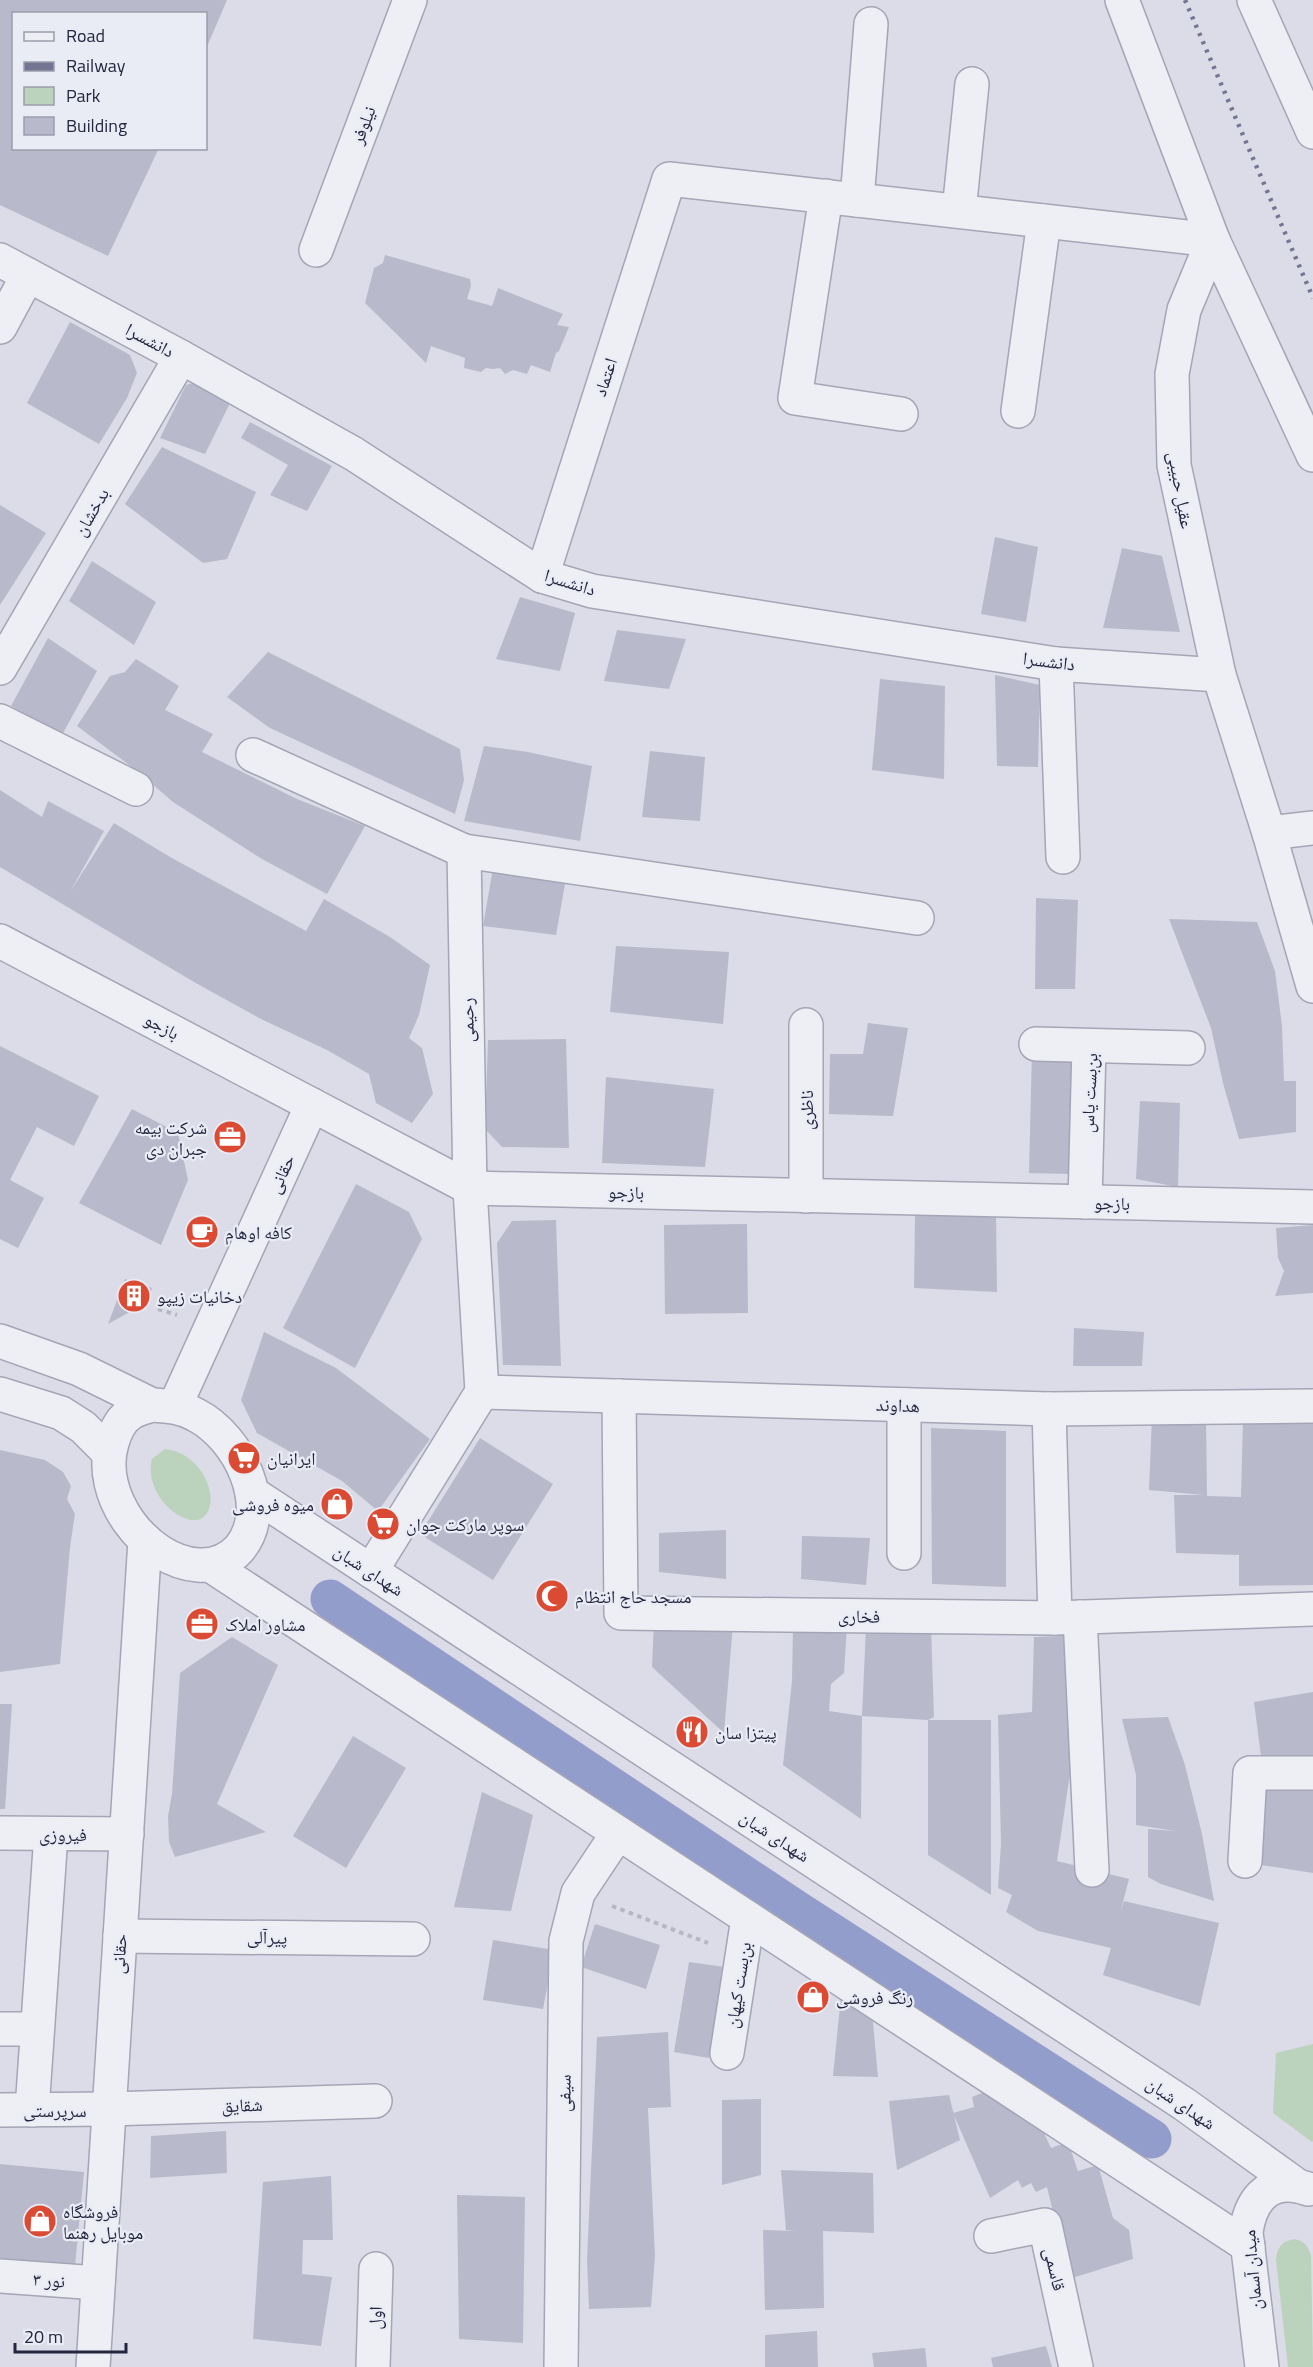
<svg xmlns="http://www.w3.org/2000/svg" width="1313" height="2367" viewBox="0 0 1313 2367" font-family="'Titillium Web','Noto Naskh Arabic',sans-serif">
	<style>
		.green { fill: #bbd2bc }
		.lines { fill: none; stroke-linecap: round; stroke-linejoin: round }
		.canal { stroke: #929dcc; stroke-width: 39 }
		.building { fill: #b8b9cb }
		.minor-casing { stroke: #a4a5b5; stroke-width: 36 }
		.tertiary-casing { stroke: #a4a5b5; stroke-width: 36 }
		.path { stroke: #b5b7c2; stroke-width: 4; stroke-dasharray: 4.5 4.5; stroke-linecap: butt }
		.minor { stroke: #eeeff5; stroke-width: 33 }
		.tertiary { stroke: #eeeff5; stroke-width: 33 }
		.rail { stroke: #737692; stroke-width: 4.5; stroke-dasharray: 3 6; stroke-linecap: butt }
		.labels { text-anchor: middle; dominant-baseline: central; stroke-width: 4.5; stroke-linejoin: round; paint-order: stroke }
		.street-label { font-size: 18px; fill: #24263f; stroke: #eaecf5 }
		.poi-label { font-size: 18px; fill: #24263f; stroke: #eaecf5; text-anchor: start }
	</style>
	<rect width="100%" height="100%" fill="#dbdce7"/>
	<g class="green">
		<path d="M 165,1449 C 182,1451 194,1460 203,1474 C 208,1483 212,1494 210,1505 C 202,1544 141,1501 152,1459 Z"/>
		<polygon points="1313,2044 1313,2141 1312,2142 1273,2113 1276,2053"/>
		<path d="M 1295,2239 C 1305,2242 1308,2246 1311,2256 L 1313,2367 L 1288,2367 L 1276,2260 C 1277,2247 1282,2241 1295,2239 Z"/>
	</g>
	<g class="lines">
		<polyline class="canal" points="330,1599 798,1911 1152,2139"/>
	</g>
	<g class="building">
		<polygon points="0,0 227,0 206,49 206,14 14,14 14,148 159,148 108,256 0,205"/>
		<polygon points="385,255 470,279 471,286 467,299 492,306 498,288 563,314 557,325 569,327 559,351 556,353 550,372 531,365 527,374 513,370 505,374 500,368 493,369 486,368 481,372 464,368 465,358 431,346 426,363 365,303 374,268 383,263"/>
		<polygon points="70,322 130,355 137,373 127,398 99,444 27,403"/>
		<polygon points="207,379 232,399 205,454 160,438 186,385"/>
		<polygon points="250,422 332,466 307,511 270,495 288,465 241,438"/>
		<polygon points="162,447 256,492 227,559 203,563 125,504"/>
		<polygon points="0,505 46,533 0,605"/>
		<polygon points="995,537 1038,547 1026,622 981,614"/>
		<polygon points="1122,548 1162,556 1180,632 1103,628"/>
		<polygon points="92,561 156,602 134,645 69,601"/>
		<polygon points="520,597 575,613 560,671 496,659"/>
		<polygon points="617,630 686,639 669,689 604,681"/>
		<polygon points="48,638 97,671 62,735 11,706"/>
		<polygon points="268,652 460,749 464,780 455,814 270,728 227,697"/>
		<polygon points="136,659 179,686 165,710 213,734 202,752 297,799 365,826 327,894 262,859 173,802 136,770 77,726 110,676 125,672"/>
		<polygon points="995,675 1040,685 1038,767 997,766"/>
		<polygon points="880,679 945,686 944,779 872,770"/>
		<polygon points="484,746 528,752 592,766 580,841 464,821"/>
		<polygon points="650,751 705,757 700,821 642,817"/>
		<polygon points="0,790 42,817 48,801 104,831 70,892 114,823 170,857 306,931 324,899 390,937 430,965 419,1015 409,1038 422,1048 433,1094 412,1123 376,1103 369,1074 327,1050 261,1019 194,982 0,867"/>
		<polygon points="493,868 566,878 556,935 483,926"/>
		<polygon points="1036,898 1078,900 1075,989 1035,989"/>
		<polygon points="1169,919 1257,922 1275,971 1282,1026 1284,1081 1296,1081 1296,1132 1239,1139 1223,1083 1211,1028"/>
		<polygon points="616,946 729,952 723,1024 610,1012"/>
		<polygon points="868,1023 908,1028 893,1116 829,1114 830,1054 863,1054"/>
		<polygon points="566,1039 569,1148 502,1147 485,1129 488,1040"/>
		<polygon points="0,1046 99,1096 74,1146 37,1127 10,1180 44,1198 18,1248 0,1239"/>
		<polygon points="1032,1050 1074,1050 1069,1174 1029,1173"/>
		<polygon points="606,1077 714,1089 705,1167 602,1163"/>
		<polygon points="1140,1101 1180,1103 1178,1187 1136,1179"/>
		<polygon points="132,1109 178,1133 188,1180 161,1245 79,1203"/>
		<polygon points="356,1184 409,1212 422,1239 355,1368 283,1328"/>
		<polygon points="996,1214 997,1292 914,1288 915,1216"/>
		<polygon points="556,1220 561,1366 503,1365 497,1243 512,1221"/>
		<polygon points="747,1224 748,1313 665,1314 664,1225"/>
		<polygon points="1313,1225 1313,1293 1275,1296 1284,1271 1278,1258 1276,1228"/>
		<polygon points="125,1279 152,1288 146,1303 108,1324"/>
		<polygon points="1074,1328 1144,1332 1142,1366 1073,1366"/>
		<polygon points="264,1332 336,1368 430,1439 378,1511 342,1481 257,1433 241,1400"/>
		<polygon points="1152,1415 1206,1418 1207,1496 1241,1497 1243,1419 1313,1416 1313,1585 1239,1586 1239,1555 1176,1553 1174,1495 1204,1495 1149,1490"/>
		<polygon points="931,1428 1006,1431 1006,1587 932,1584"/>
		<polygon points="480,1438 553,1484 493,1580 420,1534"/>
		<polygon points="0,1450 45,1460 63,1472 71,1486 67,1499 75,1514 70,1547 60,1664 0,1672"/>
		<polygon points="726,1530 726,1579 659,1572 659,1533"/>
		<polygon points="802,1536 870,1538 866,1585 801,1579"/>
		<polygon points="654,1622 733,1624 724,1733 652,1667"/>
		<polygon points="793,1625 847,1625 844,1673 831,1684 829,1711 862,1716 866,1627 931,1626 934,1717 928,1720 862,1716 861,1819 783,1765 792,1681"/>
		<polygon points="1083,1635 1078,1720 1057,1861 1129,1879 1120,1913 1124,1901 1219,1923 1200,2006 1103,1975 1111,1948 1038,1931 1006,1912 1012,1895 998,1888 1001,1844 998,1715 1032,1712 1034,1637"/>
		<polygon points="232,1637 278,1665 217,1804 266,1832 175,1857 169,1842 168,1816 172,1794 180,1673"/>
		<polygon points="1313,1692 1313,1756 1262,1764 1254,1702"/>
		<polygon points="0,1704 12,1704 5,1809 0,1809"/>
		<polygon points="1168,1717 1185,1765 1202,1834 1214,1901 1161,1884 1148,1877 1148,1829 1176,1831 1136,1825 1136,1775 1122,1719"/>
		<polygon points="928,1720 991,1720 991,1895 928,1855"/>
		<polygon points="353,1736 406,1768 346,1868 293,1836"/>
		<polygon points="1262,1764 1313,1767 1313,1873 1255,1864"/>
		<polygon points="482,1792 533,1815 511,1911 454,1907"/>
		<polygon points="595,1924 660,1945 646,1989 581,1967"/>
		<polygon points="493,1940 554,1950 543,2009 483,2000"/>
		<polygon points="689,1962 725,1967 709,2058 674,2052"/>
		<polygon points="841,1996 872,2012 878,2077 833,2076"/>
		<polygon points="668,2032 671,2107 648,2108 655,2256 651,2307 589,2309 587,2260 597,2037"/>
		<polygon points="992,2089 1035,2114 1051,2148 1068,2142 1078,2171 1098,2165 1113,2218 1129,2230 1133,2259 1069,2279 1047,2187 1036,2192 1031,2183 1022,2188 1018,2180 990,2198 953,2113 974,2107 972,2097"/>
		<polygon points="949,2095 960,2140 897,2170 889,2101"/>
		<polygon points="761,2099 761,2175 722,2185 722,2100"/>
		<polygon points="226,2131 227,2173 150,2178 151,2136"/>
		<polygon points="0,2164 84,2172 74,2276 0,2270"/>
		<polygon points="781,2170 873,2173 874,2233 823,2231 824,2308 765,2310 763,2230 796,2231 786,2230"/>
		<polygon points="331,2176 333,2240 303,2240 302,2274 332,2277 321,2346 253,2339 263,2182"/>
		<polygon points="457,2195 525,2197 523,2343 459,2339"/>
		<polygon points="817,2331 818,2367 765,2367 765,2335"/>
		<polygon points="1046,2346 1052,2367 993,2367 991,2358"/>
		<polygon points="925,2348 927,2367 874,2367 872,2353"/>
	</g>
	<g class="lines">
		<g class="minor-casing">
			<g id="minor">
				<polyline points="1122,0 1213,240 1184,310 1172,374 1174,465 1219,675 1269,833 1313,986"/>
				<polyline points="1254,0 1313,132"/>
				<polyline points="826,196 795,398 901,414"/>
				<polyline points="857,200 871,24"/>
				<polyline points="959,211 972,84"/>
				<polyline points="316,250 410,0"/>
				<polyline points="0,260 181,357 354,454 542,576 592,591 1056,664 1219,675"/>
				<polyline points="0,327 28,275"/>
				<polyline points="1018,411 1044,221"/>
				<polyline points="542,576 669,179 1213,240 1313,455"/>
				<polyline points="1056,664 1063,857"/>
				<polyline points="0,668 181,357"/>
				<polyline points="0,721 136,789"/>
				<polyline points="253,755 464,851 917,918"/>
				<polyline points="1269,833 1313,828"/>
				<polyline points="1036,1044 1188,1048"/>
				<polyline points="470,1188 1313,1207"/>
				<polyline points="806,1196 806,1025"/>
				<polyline points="1085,1202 1089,1046"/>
				<polyline points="482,1392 1049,1409 1313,1406"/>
				<polyline points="619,1396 621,1613 1055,1618 1313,1609"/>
				<polyline points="904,1405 904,1553"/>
				<polyline points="1049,1409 1055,1618"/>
				<polyline points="371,1571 482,1392 470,1188 464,851"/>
				<polyline points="1080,1617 1092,1870"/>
				<polyline points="0,1833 127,1834"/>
				<polyline points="1245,1861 1250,1773 1313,1773"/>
				<polyline points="120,1936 413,1939"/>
				<polyline points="0,2029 37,2029"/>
				<polyline points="727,2053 748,1918"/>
				<polyline points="0,2110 109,2109 375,2101"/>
				<polyline points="32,2110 51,1834"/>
				<polyline points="991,2236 1045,2225 1076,2367"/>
				<polyline points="0,2276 98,2283"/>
				<polyline points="373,2367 376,2269"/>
				<polyline points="561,2367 566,1941 578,1893 618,1833"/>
			</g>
		</g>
		<g class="tertiary-casing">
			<g id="tertiary">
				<polyline points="0,941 470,1188"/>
				<polyline points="0,1341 79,1369 152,1405"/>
				<polyline points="0,1394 61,1413 83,1427 109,1453"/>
				<path d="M 152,1405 C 168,1406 182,1407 196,1415 C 239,1437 274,1508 239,1549 C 228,1561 214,1566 198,1565 C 145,1561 96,1495 112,1443 C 115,1432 121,1419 131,1413 C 137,1409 146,1407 152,1405 Z"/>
				<polyline points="175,1406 312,1105"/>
				<polyline points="252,1493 1184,2104 1295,2184"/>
				<polyline points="210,1565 1248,2246"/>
				<polyline points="93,2367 145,1540"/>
				<path d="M 1262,2367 L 1246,2232 C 1251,2197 1271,2176 1308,2189"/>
			</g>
		</g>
		<g class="path">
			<polyline points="158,1309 177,1315"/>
			<polyline points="612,1906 708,1943"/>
		</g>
		<use href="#minor" class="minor"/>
		<use href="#tertiary" class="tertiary"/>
		<polyline class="rail" points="1185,0 1313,298"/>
	</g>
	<defs>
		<g id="office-disc" transform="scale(1.725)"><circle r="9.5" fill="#db4a32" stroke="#eaecf5"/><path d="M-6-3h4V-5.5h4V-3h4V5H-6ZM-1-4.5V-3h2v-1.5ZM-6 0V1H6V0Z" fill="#fff"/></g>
		<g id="cafe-disc" transform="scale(1.725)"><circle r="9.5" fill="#db4a32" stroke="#eaecf5"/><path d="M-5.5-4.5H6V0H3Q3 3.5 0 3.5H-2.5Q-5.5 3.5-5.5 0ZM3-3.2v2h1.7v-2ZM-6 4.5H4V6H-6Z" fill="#fff"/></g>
		<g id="building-disc" transform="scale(1.725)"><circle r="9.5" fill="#db4a32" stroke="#eaecf5"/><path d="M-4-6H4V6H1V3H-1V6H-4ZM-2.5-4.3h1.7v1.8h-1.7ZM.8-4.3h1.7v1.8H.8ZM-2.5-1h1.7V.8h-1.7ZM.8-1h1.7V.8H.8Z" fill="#fff"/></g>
		<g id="supermarket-disc" transform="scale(1.725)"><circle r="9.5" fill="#db4a32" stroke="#eaecf5"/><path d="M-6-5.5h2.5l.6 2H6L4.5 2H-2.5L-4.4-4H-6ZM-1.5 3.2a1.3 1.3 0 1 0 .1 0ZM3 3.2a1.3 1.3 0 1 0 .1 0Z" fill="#fff"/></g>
		<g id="shop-disc" transform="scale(1.725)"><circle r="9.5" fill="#db4a32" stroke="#eaecf5"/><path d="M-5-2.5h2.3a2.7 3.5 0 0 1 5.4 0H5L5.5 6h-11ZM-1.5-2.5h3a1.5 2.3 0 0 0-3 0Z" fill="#fff"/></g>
		<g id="mosque-disc" transform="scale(1.725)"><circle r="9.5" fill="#db4a32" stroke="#eaecf5"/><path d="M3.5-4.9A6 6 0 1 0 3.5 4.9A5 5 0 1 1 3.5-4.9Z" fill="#fff"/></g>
		<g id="restaurant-disc" transform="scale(1.725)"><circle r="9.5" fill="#db4a32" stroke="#eaecf5"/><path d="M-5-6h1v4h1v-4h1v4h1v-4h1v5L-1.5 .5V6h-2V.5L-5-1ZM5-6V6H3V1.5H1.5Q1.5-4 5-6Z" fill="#fff"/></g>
	</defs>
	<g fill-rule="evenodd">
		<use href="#office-disc" x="230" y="1137"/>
		<use href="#cafe-disc" x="202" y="1232"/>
		<use href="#building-disc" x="134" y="1296"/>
		<use href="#supermarket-disc" x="244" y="1458"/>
		<use href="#shop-disc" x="337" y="1504"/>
		<use href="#supermarket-disc" x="383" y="1524"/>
		<use href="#mosque-disc" x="552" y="1596"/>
		<use href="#office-disc" x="202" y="1624"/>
		<use href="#restaurant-disc" x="692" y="1732"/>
		<use href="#shop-disc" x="813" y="1997"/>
		<use href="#shop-disc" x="40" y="2221"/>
	</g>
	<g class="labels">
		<g class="street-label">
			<text transform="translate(363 125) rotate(-69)">نیلوفر</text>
			<text transform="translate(150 340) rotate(28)">دانشسرا</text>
			<text transform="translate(605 377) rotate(-72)">اعتماد</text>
			<text transform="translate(1181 490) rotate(80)">عقیل حبیبی</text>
			<text transform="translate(91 512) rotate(-60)">بدخشان</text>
			<text transform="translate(570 582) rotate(17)">دانشسرا</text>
			<text transform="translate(1049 661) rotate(7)">دانشسرا</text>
			<text transform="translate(467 1020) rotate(-91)">رحیمی</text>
			<text transform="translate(162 1026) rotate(28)">بازجو</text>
			<text transform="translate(1089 1093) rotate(-87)">بن‌بست یاس</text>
			<text transform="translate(806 1110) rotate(-90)">ناظری</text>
			<text transform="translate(281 1174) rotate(-66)">حقانی</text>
			<text transform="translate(626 1192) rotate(1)">بازجو</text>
			<text transform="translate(1112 1203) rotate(1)">بازجو</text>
			<text transform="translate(898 1405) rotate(2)">هداوند</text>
			<text transform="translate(369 1570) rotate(33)">شهدای شبان</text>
			<text transform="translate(859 1616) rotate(1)">فخاری</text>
			<text x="63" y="1834">فیروزی</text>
			<text transform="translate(775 1836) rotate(33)">شهدای شبان</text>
			<text transform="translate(267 1937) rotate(1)">پیرآلی</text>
			<text transform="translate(119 1954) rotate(-86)">حقانی</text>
			<text transform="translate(738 1985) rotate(-81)">بن‌بست کیهان</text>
			<text transform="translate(564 2093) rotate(-89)">سیفی</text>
			<text transform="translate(1181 2103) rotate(34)">شهدای شبان</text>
			<text transform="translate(242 2105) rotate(-2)">شقایق</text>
			<text x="55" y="2110">سرپرستی</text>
			<text transform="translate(1055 2269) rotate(77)">قاسمی</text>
			<text transform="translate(1252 2270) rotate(-95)">میدان آسمان</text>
			<text transform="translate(49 2280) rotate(4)">نور ۳</text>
			<text transform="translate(375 2318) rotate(-89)">اول</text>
		</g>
		<g class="poi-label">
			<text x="207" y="1127" text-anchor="end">شرکت بیمه<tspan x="207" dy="21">جبران دی</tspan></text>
			<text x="225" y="1232">کافه اوهام</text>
			<text x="157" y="1296">دخانیات زیپو</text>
			<text x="267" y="1458">ایرانیان</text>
			<text x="314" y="1504" text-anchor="end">میوه فروشی</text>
			<text x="406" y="1524">سوپر مارکت جوان</text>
			<text x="575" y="1596">مسجد حاج انتظام</text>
			<text x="225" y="1624">مشاور املاک</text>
			<text x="715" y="1732">پیتزا سان</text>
			<text x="836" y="1997">رنگ فروشی</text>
			<text x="63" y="2211">فروشگاه<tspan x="63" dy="21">موبایل رهنما</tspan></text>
		</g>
	</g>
	<rect x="12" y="12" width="195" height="138" fill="#eaecf5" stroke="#9b9dac" stroke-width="1.5"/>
	<rect x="24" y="32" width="30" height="9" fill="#eeeff5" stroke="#9b9dac" stroke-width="1.5"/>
	<text x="66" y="42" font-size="18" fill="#24263f">Road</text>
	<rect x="24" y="62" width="30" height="9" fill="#737692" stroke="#9b9dac" stroke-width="1.5"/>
	<text x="66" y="72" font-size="18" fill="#24263f">Railway</text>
	<rect x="24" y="87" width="30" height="18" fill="#bbd2bc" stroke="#9b9dac" stroke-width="1.5"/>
	<text x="66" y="102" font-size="18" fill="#24263f">Park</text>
	<rect x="24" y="117" width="30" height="18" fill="#b8b9cb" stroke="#9b9dac" stroke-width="1.5"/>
	<text x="66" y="132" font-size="18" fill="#24263f">Building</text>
	<path d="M15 2343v9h111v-9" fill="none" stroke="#24263f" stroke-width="3"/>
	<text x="24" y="2343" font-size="18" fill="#24263f" stroke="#eaecf5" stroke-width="4.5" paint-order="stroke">20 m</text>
</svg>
